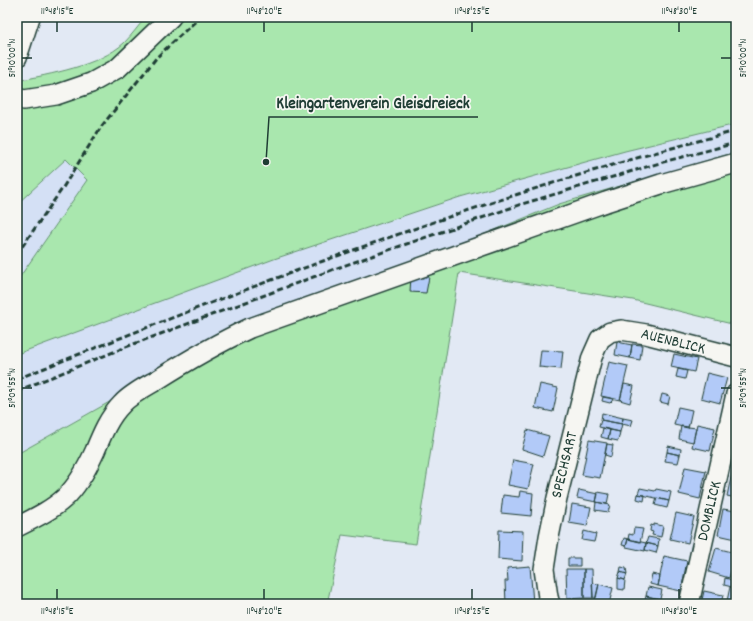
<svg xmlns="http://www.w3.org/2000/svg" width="753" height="621" viewBox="0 0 753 621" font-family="Dekko,sans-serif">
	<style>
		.built { fill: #d4e0f5 }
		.green { fill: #a9e7ae; stroke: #649271 }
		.building { fill: #b2caf8; stroke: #1f3d34 }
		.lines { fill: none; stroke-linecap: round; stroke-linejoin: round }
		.minor-casing { stroke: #1f3d34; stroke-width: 22 }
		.minor { stroke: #f6f6f2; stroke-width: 19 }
		.rail { stroke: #1f3d34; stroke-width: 3; stroke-dasharray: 6 3; stroke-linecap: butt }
		.ticks { fill: none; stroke: #1f3d34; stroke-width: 1.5 }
		.labels { text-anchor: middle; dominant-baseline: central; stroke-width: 3.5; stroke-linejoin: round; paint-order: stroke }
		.street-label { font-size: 16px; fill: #1f3d34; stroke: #f6f6f2 }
		.leader { fill: none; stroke: #1f3d34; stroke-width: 1.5 }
		.callout-dot { fill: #1f3d34; stroke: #f6f6f2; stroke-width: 1.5 }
		.callout-label { font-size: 17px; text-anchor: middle; font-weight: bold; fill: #1f3d34; stroke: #f6f6f2; stroke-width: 3.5; stroke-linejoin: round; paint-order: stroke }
		.neatline { fill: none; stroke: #1f3d34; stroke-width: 1.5 }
		.ticks-label { font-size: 10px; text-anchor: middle; fill: #1f3d34 }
	</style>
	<rect width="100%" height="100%" fill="#e2e9f4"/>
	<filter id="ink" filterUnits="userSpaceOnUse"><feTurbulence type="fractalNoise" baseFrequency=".025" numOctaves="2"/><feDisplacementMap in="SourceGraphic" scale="8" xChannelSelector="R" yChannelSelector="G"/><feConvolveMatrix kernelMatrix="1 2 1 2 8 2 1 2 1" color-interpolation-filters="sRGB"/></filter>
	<g filter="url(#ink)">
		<path class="built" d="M736,124V152L559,204L379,277L129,391L17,454V354L274,259L460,197L625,151Z
			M66,159L88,180L17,281V204Z"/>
		<path class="green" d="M146,17H736V124L625,151L460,197L274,259L17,354V281L87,180L66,159L17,204V81C50,74 99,66 124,43C132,35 139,25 146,17Z
			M736,152V325L633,300L459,273L416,544L342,535L327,604H17V454L129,391L379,277L559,204Z"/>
		<path class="building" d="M423,271L429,277L426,293L410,292L411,276Z
			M617,342L632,345L630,358L615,355Z
			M632,344L642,345L640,360L630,358Z
			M541,350L563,351L561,369L539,367Z
			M674,354L697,359L694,372L671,367Z
			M609,362L628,366L620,400L601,396Z
			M678,369L687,371L685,379L676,377Z
			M707,373L727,378L720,403L701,398Z
			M540,384L558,388L553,412L535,408Z
			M624,384L634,386L630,403L620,400Z
			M662,394L670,396L668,404L660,402Z
			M603,397L613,399L612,401L610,403L602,401Z
			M678,407L692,410L688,428L674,425Z
			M602,413L623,418L622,424L601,420Z
			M623,418L633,420L631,426L622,424Z
			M601,420L622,424L620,432L599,427Z
			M697,424L715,428L710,451L692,447Z
			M681,426L696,428L693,442L679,439Z
			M603,428L610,430L608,439L601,437Z
			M527,430L549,436L543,456L522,449Z
			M610,430L620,432L618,441L608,439Z
			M589,440L607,443L600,478L582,475Z
			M607,444L613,445L611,457L605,455Z
			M668,446L681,449L680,455L667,452Z
			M667,452L680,455L678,463L665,461Z
			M513,460L534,464L528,489L508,485Z
			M685,467L706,471L700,499L679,494Z
			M733,468L736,469V498L727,496Z
			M640,488L655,491L656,489L671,492L669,501L638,494Z
			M579,490L598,494L596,502L577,498Z
			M520,491L533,493L531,516L501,513L503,495L519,497Z
			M598,492L609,494L607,504L596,502Z
			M638,494L645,495L644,501L637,499Z
			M657,498L669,501L667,508L655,505Z
			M596,502L610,505L608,512L595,510Z
			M572,504L591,507L587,526L569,523Z
			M723,509L736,511V539L718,535Z
			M676,513L694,517L688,543L670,539Z
			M654,524L663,526L661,537L652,535L653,532L650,531L651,525L654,526Z
			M634,528L643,529L640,542L628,539L629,534L633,535Z
			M499,530L523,531L522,561L498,559Z
			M584,531L596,534L594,542L582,540Z
			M648,537L659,539L658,546L646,543Z
			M624,538L628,539L626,546L622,545Z
			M628,539L646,543L645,551L626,547Z
			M646,543L658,546L656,553L645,550Z
			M716,548L736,553L729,578L709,572Z
			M664,556L687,561L681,591L658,586Z
			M568,558H580V566H568Z
			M530,566L533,603L506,604L505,581H508L507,568Z
			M621,567L626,568L627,574L620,572Z
			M566,569H584V598L567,599Z
			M584,569H592L593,598H584Z
			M620,572L627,574L625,580L618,578Z
			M652,574L660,576L658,586L650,584Z
			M618,578L625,580L624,590L618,589Z
			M725,578L736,581V588L724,585Z
			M592,583L599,584L596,598H593Z
			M599,584L613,588L609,604H594Z
			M648,587L662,590L660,599L646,596Z
			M730,587L736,588V603L727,601Z
			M704,591L723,595L721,604H701Z
			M646,596L660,599L659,604H644Z"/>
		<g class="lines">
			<defs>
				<path id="minor" d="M17,57L30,17
					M17,98L24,100L56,95L91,83L118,68L171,17
					M17,527C61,505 74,497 95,451C102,434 109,417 122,404C131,394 145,387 157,380C187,361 218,343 250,328L606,202L661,184L736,163
					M550,604L548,597L544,569L549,537L557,498L592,357L600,339L610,332L621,330L646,334L736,357
					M689,604L736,394"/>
			</defs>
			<use href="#minor" class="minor-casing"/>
			<use href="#minor" class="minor"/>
			<path class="rail" d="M17,254L62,189L101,127L157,57L200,17
				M17,379C252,285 490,194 736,131
				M17,391L131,345L340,267L522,204L663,162L736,143"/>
		</g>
	</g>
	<path class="ticks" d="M57,22V32M264,22V32M472,22V32M679,22V32M22,58H32M721,58H731M22,388H32M721,388H731M57,589V599M264,589V599M472,589V599M679,589V599"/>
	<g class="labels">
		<g class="street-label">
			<text transform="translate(673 342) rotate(14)">AUENBLICK</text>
			<text transform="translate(565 465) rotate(-76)">SPECHSART</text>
			<text transform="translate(710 511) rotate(-77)">DOMBLICK</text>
		</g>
	</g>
	<path class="leader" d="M266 162L269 117H478"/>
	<circle class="callout-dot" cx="266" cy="162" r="4"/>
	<g class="callout-label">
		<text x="373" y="108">Kleingartenverein Gleisdreieck</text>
	</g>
	<rect width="753" height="621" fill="none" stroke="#f6f6f2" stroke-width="44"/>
	<rect x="22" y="22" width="709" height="577" class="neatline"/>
	<g class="ticks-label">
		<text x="57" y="14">11°48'15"E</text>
		<text x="264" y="14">11°48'20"E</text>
		<text x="472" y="14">11°48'25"E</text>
		<text x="679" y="14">11°48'30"E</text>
		<text transform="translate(11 58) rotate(-90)" y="4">51°10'00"N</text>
		<text transform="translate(742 58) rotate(-90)" y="4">51°10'00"N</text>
		<text transform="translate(11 388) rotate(-90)" y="4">51°09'55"N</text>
		<text transform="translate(742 388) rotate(-90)" y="4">51°09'55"N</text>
		<text x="57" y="614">11°48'15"E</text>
		<text x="264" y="614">11°48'20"E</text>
		<text x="472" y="614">11°48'25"E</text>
		<text x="679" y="614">11°48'30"E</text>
	</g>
</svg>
